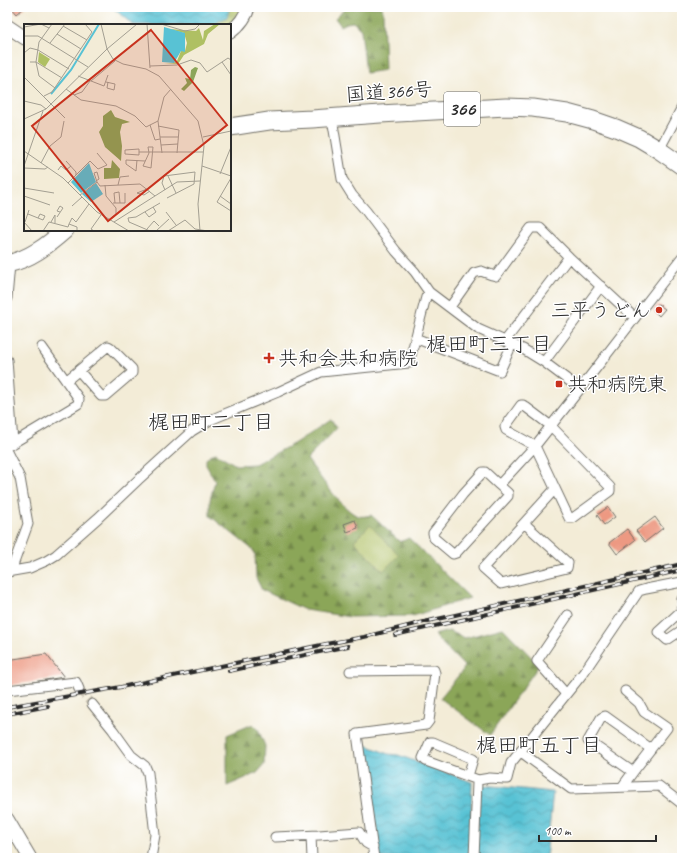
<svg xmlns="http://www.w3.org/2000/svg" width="689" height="865" viewBox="0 0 689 865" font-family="Caveat,'Klee One',sans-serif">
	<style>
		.grass { fill: url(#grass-tufts); stroke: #6d7647 }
		.forest { fill: url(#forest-firs); stroke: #5b6842 }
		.pitch { fill: #afc063; stroke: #6d7647 }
		.water { fill: url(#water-waves); stroke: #427680 }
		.building { fill: #ed9982 }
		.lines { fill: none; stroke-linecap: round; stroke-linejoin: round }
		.street-tunnel { stroke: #cbc5b5; stroke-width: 9; stroke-dasharray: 9 4.5; stroke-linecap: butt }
		.street-casing { stroke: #716f67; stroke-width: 11 }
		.secondary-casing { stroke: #716f67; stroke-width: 15 }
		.highway-casing { stroke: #716f67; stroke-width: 19 }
		.street { stroke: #fff; stroke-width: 9 }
		.secondary { stroke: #fff; stroke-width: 13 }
		.highway { stroke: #fff; stroke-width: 17 }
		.rail-casing { stroke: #2b2b2b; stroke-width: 4 }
		.rail { stroke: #fff; stroke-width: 2.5; stroke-dasharray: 8; stroke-linecap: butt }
		.poi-dot { fill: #c8321e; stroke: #fff; stroke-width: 1.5 }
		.labels { text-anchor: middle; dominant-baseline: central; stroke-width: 3; stroke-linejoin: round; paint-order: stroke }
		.shield { fill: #fff; stroke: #6b6b6b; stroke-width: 1 }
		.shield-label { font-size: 19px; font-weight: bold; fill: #2b2b2b }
		.street-label { font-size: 20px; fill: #2b2b2b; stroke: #fff }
		.poi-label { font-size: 20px; fill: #2b2b2b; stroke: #fff; text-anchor: start }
		.neighbourhood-label { font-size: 21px; fill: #2b2b2b; stroke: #fff }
		.inset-river { fill: none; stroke: #58c2d4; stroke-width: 2 }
		.inset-road { fill: none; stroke: #a39f92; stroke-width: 1 }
		.view { fill: #c8321e; fill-opacity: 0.15; stroke: #c8321e; stroke-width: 2 }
		.inset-edge { fill: none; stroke: #2b2b2b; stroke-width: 2 }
	</style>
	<defs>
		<pattern id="grass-tufts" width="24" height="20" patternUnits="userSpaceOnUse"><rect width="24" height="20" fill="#afc063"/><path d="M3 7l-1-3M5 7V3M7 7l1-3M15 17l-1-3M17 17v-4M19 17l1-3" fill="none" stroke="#8f9c52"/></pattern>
		<pattern id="forest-firs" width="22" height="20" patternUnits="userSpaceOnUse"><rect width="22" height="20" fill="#8ba659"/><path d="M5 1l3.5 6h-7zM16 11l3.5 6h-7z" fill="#72874a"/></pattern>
		<pattern id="water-waves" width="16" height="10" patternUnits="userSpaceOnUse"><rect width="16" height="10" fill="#58c2d4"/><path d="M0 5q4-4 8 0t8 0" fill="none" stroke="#499eac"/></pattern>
	</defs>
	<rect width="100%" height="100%" fill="#fff"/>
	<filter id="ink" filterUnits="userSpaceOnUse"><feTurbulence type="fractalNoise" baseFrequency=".025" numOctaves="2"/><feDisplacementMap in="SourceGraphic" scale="8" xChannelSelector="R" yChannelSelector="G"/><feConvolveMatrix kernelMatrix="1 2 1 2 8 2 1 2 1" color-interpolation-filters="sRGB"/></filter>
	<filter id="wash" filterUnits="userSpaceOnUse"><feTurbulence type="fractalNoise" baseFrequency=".012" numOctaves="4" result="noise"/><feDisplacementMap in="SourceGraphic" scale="16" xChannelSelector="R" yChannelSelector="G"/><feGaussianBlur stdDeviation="0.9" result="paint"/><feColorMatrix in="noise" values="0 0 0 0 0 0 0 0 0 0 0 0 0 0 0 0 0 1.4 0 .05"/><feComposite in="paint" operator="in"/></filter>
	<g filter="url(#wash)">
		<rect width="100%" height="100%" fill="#f3ecd7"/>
		<path class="grass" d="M227,7H242L240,13L230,25H214L219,21L227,17L229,11Z"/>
		<path class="forest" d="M347,7H382L383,12L385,70L366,73L361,30L353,22L347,23L341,26L335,18Z
			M331,419L337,428L307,459C316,471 345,514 359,516C362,517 367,516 371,515L400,542L409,538L470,598L413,616L350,617L305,610L262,590L256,578L255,554L252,549L210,516V500L215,481L206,465V459L210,455L216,453L236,465L255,464L295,443Z
			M503,628L539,665L490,735L440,698L463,670L464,666L434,635L449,631L465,638Z
			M253,724L258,729L265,746L264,765L257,773L227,786V735Z"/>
		<path class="pitch" d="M370,525L399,555L383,571L354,541Z"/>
		<path class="water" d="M112,7H227L229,11L227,17L219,21L214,25H133Z
			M366,745L388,754L398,755L472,782L470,858H380Z
			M482,785L553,792L546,858H476L479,789Z"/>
		<g id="blocks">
			<path class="building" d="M11,7H25L17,14Z
				M658,304L665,309L659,316L653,310Z
				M608,507L615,517L604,525L597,515Z
				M655,517L663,528L645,542L636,531Z
				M355,520L358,528L347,532L344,524Z
				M627,529L635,540L617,554L609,543Z
				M46,654L64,677L7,686V660Z"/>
		</g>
	</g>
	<g filter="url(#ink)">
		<use href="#blocks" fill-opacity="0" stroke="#716f67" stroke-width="1"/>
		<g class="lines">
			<path class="street-tunnel" d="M79,689L92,704"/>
			<defs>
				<path id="street" d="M332,118L342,179L352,195L366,211L396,251L415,272L429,292L478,329L523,349L544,362L580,389
					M659,150L682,107
					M7,298L10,264
					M450,307L474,273L481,271L492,275L496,276L531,228H540L569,257L635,318
					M415,338L500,371L512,344
					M505,341L569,257
					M7,360L13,443L10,445
					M544,362L601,286
					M66,381L108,346L110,347L132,369V373L105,396H101L79,371
					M521,405H523L551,426L610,487V491L573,518H569L535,446L506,430L505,427Z
					M13,443L78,404L79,399L42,347
					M7,452L20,478L28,524L11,571
					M499,485L485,472H483L463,494L433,533L434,538L453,554L456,553L508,496V493L499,485L535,446L580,389L682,257
					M524,523L568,563L567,568L501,584L483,568L555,489
					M7,572L30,568L46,561L56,555L98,518L138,480L192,431L210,420L278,392L321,372L409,363L426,297L429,292
					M682,599L681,611L658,632L667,640L682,630
					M350,671L434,670L435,673L429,721L426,725L357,734L374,858
					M7,690L76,682L79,689
					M566,694L537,661L568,615
					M92,704L113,730L131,755L145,766L148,773L155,835L151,858
					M521,752L571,789L659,786L682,804
					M633,772L588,741L601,718L605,716L651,749
					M468,776L473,759L433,742H430L423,758L426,761L478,780L490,778L504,779H507L511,763L584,672L639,591L646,589L682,582
					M622,787L633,772L667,728L644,712L639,703L625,691
					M311,836L312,858
					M275,837L319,835L359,832L366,843L373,847
					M474,858L477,783L478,780"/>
				<path id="secondary" d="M7,26L25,38
					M230,32C238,26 246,17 248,7
					M7,819L30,858"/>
				<path id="highway" d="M230,127L269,121L312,119L380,114L506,107L533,108L567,113L593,120L616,128L639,138L659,150L682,166
					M7,264C30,259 48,245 65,230"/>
			</defs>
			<use href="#street" class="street-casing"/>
			<use href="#secondary" class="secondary-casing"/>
			<use href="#highway" class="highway-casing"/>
			<use href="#street" class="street"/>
			<use href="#secondary" class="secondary"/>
			<use href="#highway" class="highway"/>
			<defs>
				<path id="rail" d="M395,635L682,570
					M229,671L348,646
					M7,707L121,687L326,644L364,637L424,622L682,564
					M7,714L48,706"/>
			</defs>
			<use href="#rail" class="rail-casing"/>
			<use href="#rail" class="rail"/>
		</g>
	</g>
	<g class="poi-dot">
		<circle cx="659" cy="310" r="4"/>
		<path d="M267 352h4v4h4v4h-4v4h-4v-4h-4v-4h4z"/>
		<rect x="555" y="380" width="8" height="8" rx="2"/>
	</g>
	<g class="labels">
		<rect class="shield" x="444" y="92" width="36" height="34" rx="3"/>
		<g class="shield-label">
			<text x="462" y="109">366</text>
		</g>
		<g class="street-label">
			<text transform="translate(389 92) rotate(-4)">国道366号</text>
		</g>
		<g class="poi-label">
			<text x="651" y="310" text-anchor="end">三平うどん</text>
			<text x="278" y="358">共和会共和病院</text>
			<text x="567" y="384">共和病院東</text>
		</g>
		<g class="neighbourhood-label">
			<text x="489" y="344">梶田町三丁目</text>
			<text x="211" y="422">梶田町二丁目</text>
			<text x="539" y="745">梶田町五丁目</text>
		</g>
	</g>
	<g transform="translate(24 24)">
		<rect width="207" height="207" fill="#f3ecd7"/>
		<path d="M191,0H196L184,10L180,20L160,31L154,40L140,39H149L153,37L157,27H161L163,19L160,9L145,5L172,7L175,4L179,16L180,7Z" fill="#afc063"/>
		<path d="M171,43L174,44L169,58L160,67L157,65L163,59L161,54L166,55L167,46ZM87,86L91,93L106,98L98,100L96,108L98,122L97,137L81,123L75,108L79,102V92ZM88,136L96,145L95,154L80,155V144H87Z" fill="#8ba659"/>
		<path d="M15,28L26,35L21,43L14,38Z" fill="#afc063"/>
		<path d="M140,3L161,9V28L157,27L150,39L138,38ZM65,139L72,158L57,169L47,158ZM72,159L79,170L67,178L58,170Z" fill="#58c2d4"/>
		<path class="inset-river" d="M27,70L47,46L75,0"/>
		<path class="inset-road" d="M28,0L15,18L12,38L15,52L31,64M77,0L83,25L89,35L99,40L122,45L135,52L174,97L180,122L174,180L176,207M123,0L126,44M137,0L161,7L171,5L176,0M39,2L63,16M0,3L17,0L25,4M33,10L57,25M0,12H14L64,43M26,19L41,0M83,25L113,0M14,26L45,45M0,29L6,24L14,26M6,38H12L38,54M198,38L207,51M126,42L153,41L167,36L176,39L183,48L204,34L207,36M54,52L67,57L91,37M0,53L41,94M67,57L80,62L84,51M82,58L91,60L90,66L83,64L84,58M42,65L57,76L92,82L111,92L122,103L134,97M50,71L58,68L66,57M20,72L28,68L68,8L61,0M0,77L17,81L22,85M0,95L22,85L83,25M126,101L131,116L136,115M134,102L155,106L153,129M136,113H154M179,113L207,107M137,121L154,120M124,123H129L127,144L119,142L125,129ZM0,127L39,154L73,188L105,207M115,128V125L101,126V130L115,131V128H179M138,129L134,97L140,73L147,65M113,136L112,147L102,140V136L121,137M42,137L52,148V151M17,139L26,122L37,113L40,97M0,142L19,87M178,142L207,152M0,144L21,145L24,143M34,146L37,142L42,146L47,142M196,150L207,123M144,152L152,169M207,154L193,178L207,187M72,157L75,155L73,148L70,149L73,158L76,162L116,160L131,172M44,159L66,137L74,145L83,141L73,129M81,161L82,172L92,184V190L85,196M94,161L96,153L105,152M0,164L30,169M123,165L113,169L120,171L126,167M141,166L138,159L140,152L171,148L170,160L143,174M56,171L73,158M0,172L26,181M196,172L207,180M89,179H101V169M91,179L90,169L95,168L96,179M48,182L58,173M121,188L125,193L132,188L129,183M142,188L152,201M4,190L19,196L21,192L16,190L14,194M33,193L39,184L36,182L33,187L36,188M104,194L112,193L136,179M104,194L105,198L126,207M0,198L8,207M1,198L5,186M27,198L31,191V199M90,198L153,158L176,157M45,200L48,194L52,198L65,180M123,205L130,197L135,202M19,207L25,198L44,203L45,200L53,203V207M70,207L67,205L77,191M132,207L145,195M144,207L161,196L171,205L184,207"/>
		<path class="view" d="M127,6L203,101L84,197L8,102Z"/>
		<rect width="207" height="207" class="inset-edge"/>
	</g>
	<rect width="689" height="865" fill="none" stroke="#fff" stroke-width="24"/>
	<path d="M539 835v6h117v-6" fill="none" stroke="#2b2b2b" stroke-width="2"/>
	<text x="545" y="835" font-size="12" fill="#2b2b2b" stroke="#ffffff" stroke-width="3" paint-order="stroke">100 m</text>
</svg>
